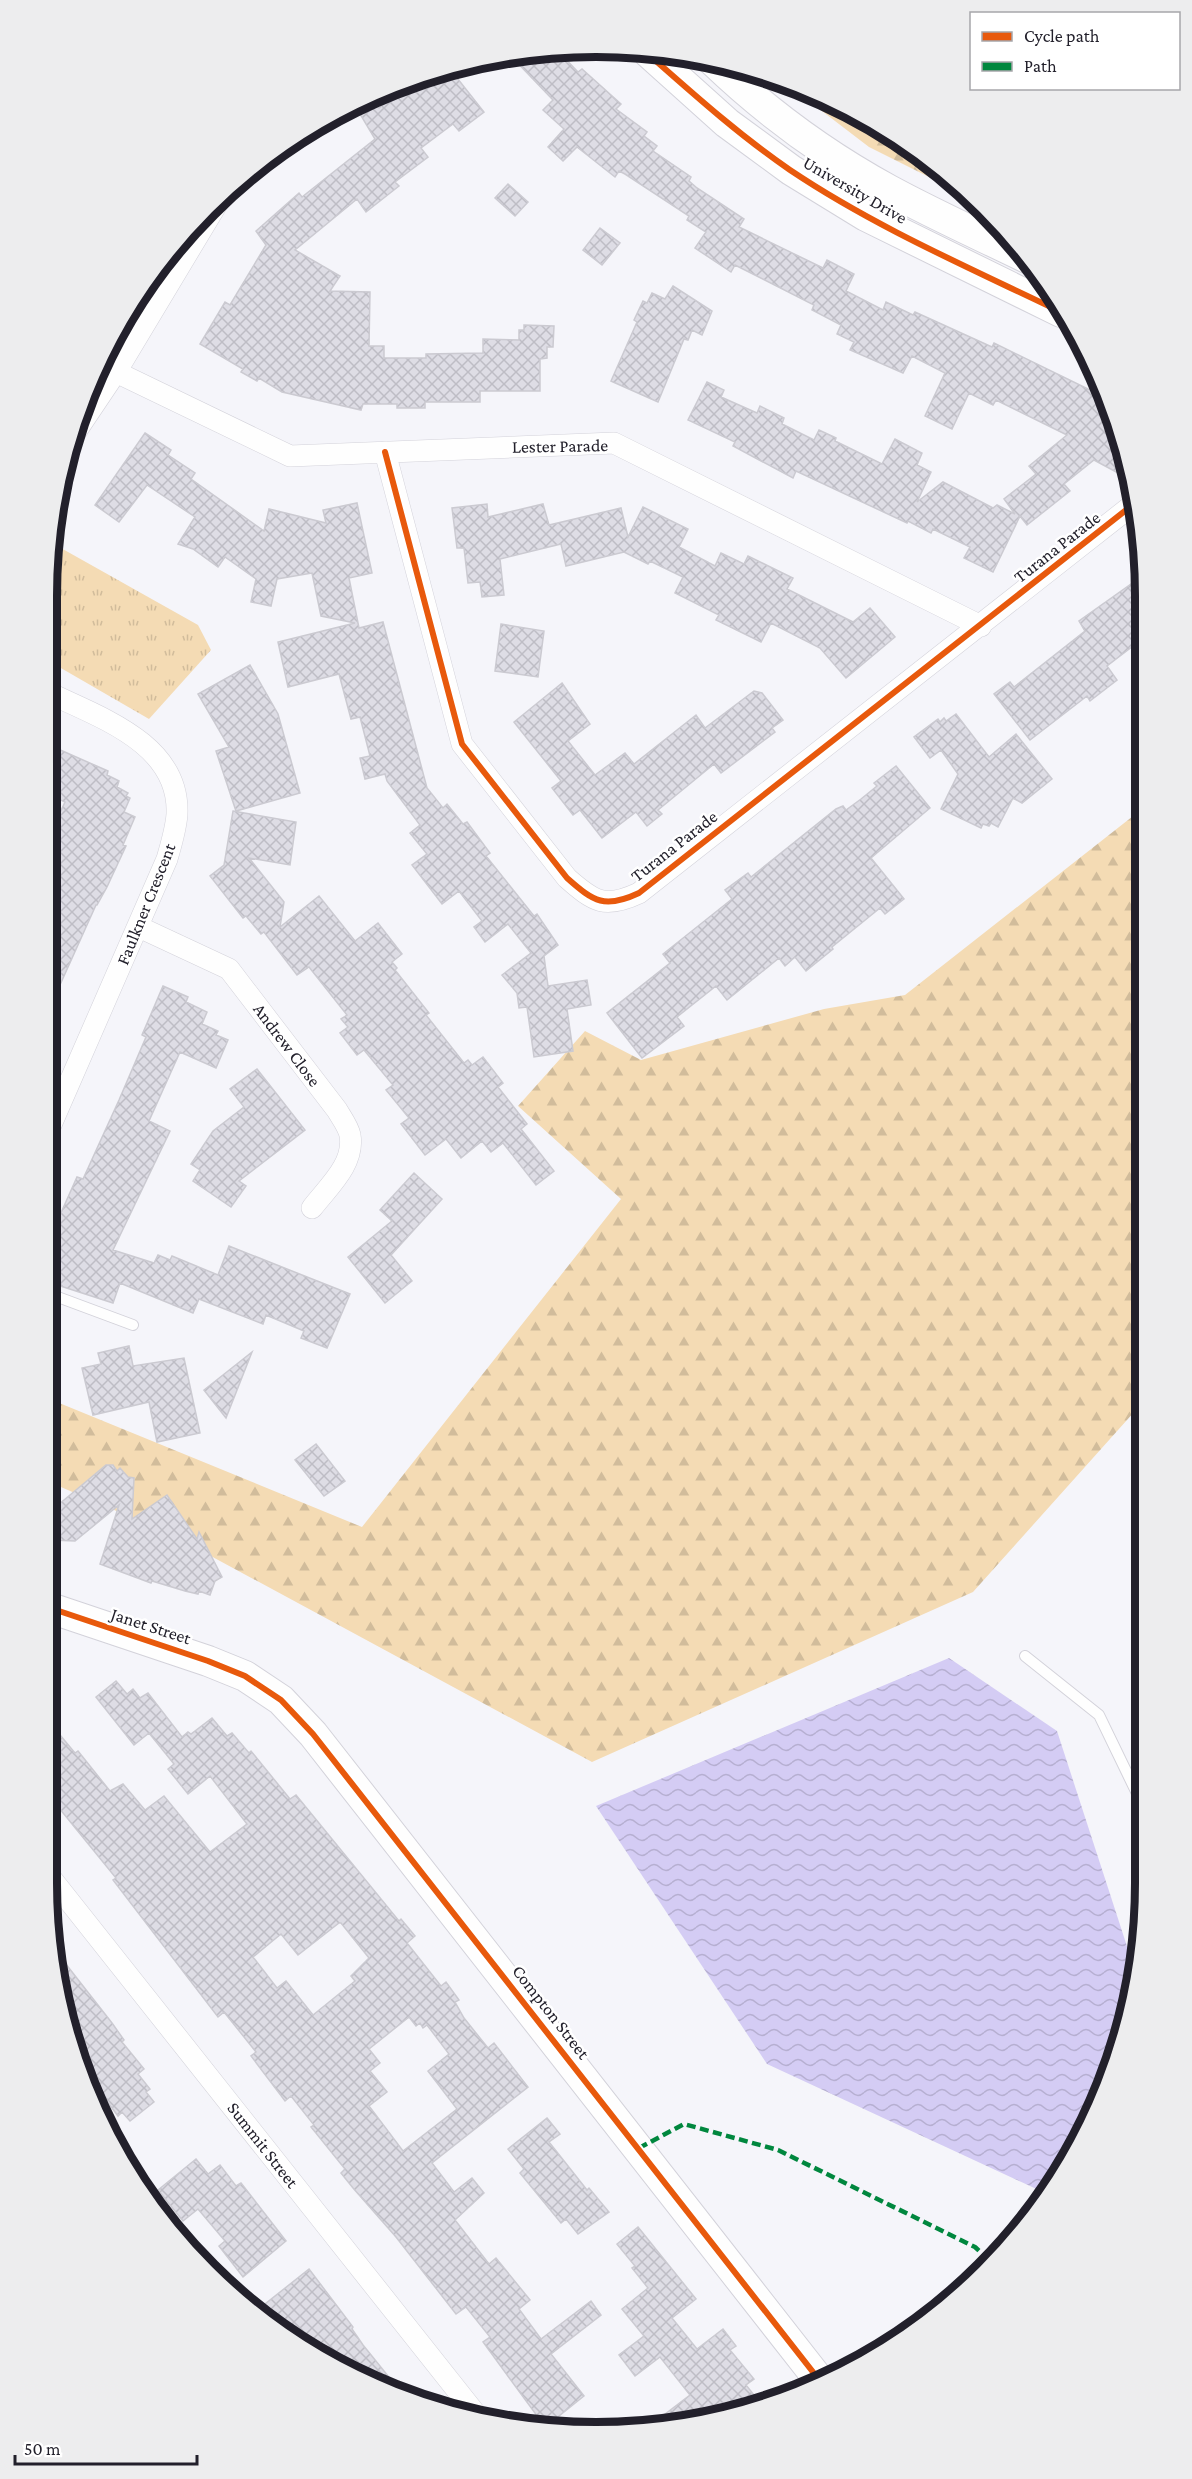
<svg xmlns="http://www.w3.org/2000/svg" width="1192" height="2479" viewBox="0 0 1192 2479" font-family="'Crimson Pro',serif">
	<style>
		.forest { fill: url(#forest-firs) }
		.park { fill: url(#park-tufts) }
		.water { fill: url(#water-waves) }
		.building { fill: url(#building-cross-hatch); stroke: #cbcad1; stroke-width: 1.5; fill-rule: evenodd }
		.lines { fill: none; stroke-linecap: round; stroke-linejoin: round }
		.lane-casing { stroke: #d3d2da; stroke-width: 12 }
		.street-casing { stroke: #d3d2da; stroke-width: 22 }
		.secondary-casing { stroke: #d3d2da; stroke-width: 32 }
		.lane { stroke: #fefefe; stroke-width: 10 }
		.street { stroke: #fefefe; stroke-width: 21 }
		.secondary { stroke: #fefefe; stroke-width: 30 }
		.quiet { stroke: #00873e; stroke-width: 4.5; stroke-dasharray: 9 4.5; stroke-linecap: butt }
		.cycleway-casing { stroke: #fff; stroke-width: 10 }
		.cycleway { stroke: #e8590c; stroke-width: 6 }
		.labels { text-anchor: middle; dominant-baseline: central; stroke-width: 5; stroke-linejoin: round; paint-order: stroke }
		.street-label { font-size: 18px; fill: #22202b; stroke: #fff }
		.rim { fill: none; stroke: #22202b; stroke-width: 8 }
	</style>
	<defs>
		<pattern id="forest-firs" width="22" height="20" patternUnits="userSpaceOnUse" patternTransform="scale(1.5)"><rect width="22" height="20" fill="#f4dbb4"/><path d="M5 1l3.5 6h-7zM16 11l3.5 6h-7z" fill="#d1bc9b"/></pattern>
		<pattern id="park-tufts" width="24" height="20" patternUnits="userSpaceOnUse" patternTransform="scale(1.5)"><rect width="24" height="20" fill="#f4dbb4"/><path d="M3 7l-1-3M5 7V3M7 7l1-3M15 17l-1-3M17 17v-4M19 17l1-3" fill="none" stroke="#d1bc9b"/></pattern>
		<pattern id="water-waves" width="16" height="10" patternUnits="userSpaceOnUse" patternTransform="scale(1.5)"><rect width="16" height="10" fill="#d4ccf4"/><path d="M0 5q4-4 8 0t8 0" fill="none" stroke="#b6afd1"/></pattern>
		<pattern id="building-cross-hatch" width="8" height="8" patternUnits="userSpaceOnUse" patternTransform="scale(1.5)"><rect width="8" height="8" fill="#dedde5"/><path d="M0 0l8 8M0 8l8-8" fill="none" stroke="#bebdc5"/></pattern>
	</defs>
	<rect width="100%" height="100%" fill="#f5f5fa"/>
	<path class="forest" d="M784,82L807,88L931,160L965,195L869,147Z
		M1142,809L1144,1401L973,1592L592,1762L172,1535L47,1481V1398L362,1527L621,1199L518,1106L585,1031L641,1060L824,1009L905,995Z"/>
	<path class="park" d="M52,543L198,625L211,650L149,719L47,660V596Z"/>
	<path class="water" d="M949,1658L1057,1731L1136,1974L1135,1991L1104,2094L1043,2192L767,2064L596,1806Z"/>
	<path class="building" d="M557,50L578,72L582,69L621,104L616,109L647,132L644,136L657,146L653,151L691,177L689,181L697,188L744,219L739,227L823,268L827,260L854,274L846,291L883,310L886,302L913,315L915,312L992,347L994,343L1092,391L1099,378L1104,386L1124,462L1118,473L1094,460L1064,484L1070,491L1027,525L1020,516L993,572L964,558L970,547L933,529L931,533L908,521L907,523L796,471L793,478L733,446L735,442L688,420L707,382L724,390L721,397L757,413L760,406L784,418L782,424L814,440L819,430L836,438L835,441L882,464L895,439L922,453L917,465L931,472L917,502L943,482L993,508L997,505L1015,514L1004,499L1036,474L1029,466L1067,435L996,400L993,405L969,393L952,429L925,416L945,373L912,356L903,373L850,350L854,342L837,334L841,325L812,310L814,305L735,265L731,272L695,248L706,232L687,220L689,216L625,174L619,171L615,177L577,147L563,161L548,147L564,129L543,110L553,100L510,55Z
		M450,69L484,112L459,131L453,124L421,148L428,157L395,182L399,186L366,212L357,199L295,250L340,276L330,291L370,292L369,346H384V358H426V354L483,353V339L519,340V330H524V325L554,326L553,347H547V358L540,359V391H480V402H425V408H397V404H363L361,410L282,392L259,378L257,381L241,372L243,369L200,344L225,302L230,305L266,245L256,231L299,193L302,197L375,139L360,114L375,103L379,108L417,79Z
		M508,184L528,202L515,216L495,198Z
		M600,228L620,243L602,265L583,250Z
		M673,286L712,311L702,335L692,330L688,340L684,339L658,402L611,381L637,322L634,320L643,301L647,303L652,293L665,299Z
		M145,433L171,450L168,455L195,473L191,479L264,531L269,509L326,523L323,510L357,503L372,573L349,578L359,628L383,622L427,788L443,808L447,804L463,824L467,822L490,853L486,856L534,916L537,914L558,945L544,956L548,986L587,980L591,1005L567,1009L573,1051L534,1057L527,1007L519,1008L517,993L502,975L531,953L508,924L485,942L474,927L482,921L459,891L442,904L412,865L427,854L410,833L420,825L387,781L385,774L365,779L360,758L370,756L360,717L351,719L339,674L288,687L278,642L355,623L321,616L312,573L277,579L271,606L251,602L256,579L225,557L218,567L193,549L178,544L195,517L147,485L119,522L95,505Z
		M487,504L488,517L543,504L549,525L621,508L628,537L643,507L688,529L679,547L715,566L721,553L744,564L748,556L793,578L787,589L853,622L870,608L895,637L846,678L820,648L771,623L761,642L716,620L719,615L675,593L683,577L650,561L648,564L624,552L566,566L561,544L500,559L504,595L482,597L480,582L468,583L464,548H457L452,508Z
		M1141,577V640L1107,666L1117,680L1090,701L1087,696L1030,740L994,694L1010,682L1014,687L1085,631L1079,621Z
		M501,624L544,631L538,677L495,671Z
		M250,665L278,714L300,793L236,811L216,751L229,747L198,694Z
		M562,683L590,724L568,741L595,775L625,753L634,764L696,715L705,728L754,691L762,693L783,720L772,728L775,732L721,773L714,764L658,810L662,814L647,826L636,812L602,838L580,810L573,815L552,788L561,781L514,722Z
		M956,714L989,757L1016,734L1052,779L1022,803L1013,798L998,827L991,823L989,826L983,824L981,828L941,809L958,774L941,750L930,758L914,737L938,719L940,722L944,718L946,721Z
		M58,749L108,771L107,775L119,781L117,787L128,793L126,796L130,798L124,812L135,817L123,845L126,846L107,887L97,905H96L46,1016V842L65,802L48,794L56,776L47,772Z
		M896,766L930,808L871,858L904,899L885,914L880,908L832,947L833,949L806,971L795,957L785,966L779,958L727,1000L716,986L677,1017L684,1026L642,1058L607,1013L670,963L663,954L732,899L725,890L748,873L751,877L836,809L843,806L846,810L861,799L877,786L874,783Z
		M233,811L296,822L290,865L249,858L284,902L280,927L319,896L355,941L378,923L402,954L392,962L397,968L395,970L429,1013L426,1015L464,1063L468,1060L472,1065L483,1057L503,1083L498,1087L527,1124L521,1129L554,1171L536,1185L503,1143L491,1152L482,1141L461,1158L446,1139L425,1155L401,1124L409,1118L386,1090L393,1085L364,1050L357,1055L340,1033L348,1027L341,1019L347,1015L309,967L297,975L264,932L261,934L246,916L243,918L210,876L224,865Z
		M163,986L188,997L186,1002L207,1012L202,1024L218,1031L216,1035L228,1040L216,1068L180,1052L149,1121L170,1131L113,1250L154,1263L158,1255L170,1260L172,1256L218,1275L229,1246L350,1294L327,1348L301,1338L304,1331L266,1315L263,1324L199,1299L193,1313L120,1283L113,1303L48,1282L55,1259L46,1256L52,1233L77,1177L83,1179L119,1100L146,1037L142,1035Z
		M257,1069L305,1130L239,1181L246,1186L231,1207L193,1181L200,1170L191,1164L213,1131L244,1107L230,1089Z
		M414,1173L442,1199L391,1255L412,1281L385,1303L348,1257L392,1221L380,1210Z
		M129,1346L133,1366L184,1358L200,1433L157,1442L149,1402L93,1415L82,1368L101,1364L98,1353Z
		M252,1352L226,1418L204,1390Z
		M316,1444L345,1481L324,1496L295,1460Z
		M106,1465H113L117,1471L120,1468L128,1477L134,1478L132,1519L167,1495L197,1539L199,1532L222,1577L215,1581L210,1595L199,1591L198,1594L185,1591L152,1581L151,1583L100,1564L119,1505L75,1541L51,1540L46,1534V1515Z
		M116,1681L127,1694L133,1689L140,1698L148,1693L182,1737L188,1732L191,1734L212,1718L227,1736L232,1733L249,1753L251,1751L290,1799L296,1795L399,1921L401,1919L415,1936L407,1943L441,1986L446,1982L459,2000L455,2002L464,2018L488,2048L494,2043L528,2087L432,2163L454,2192L472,2178L484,2193L455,2220L489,2264L496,2258L530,2300L519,2309L541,2339L591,2301L601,2315L551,2354L584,2396L549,2424H543L483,2342L490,2337L466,2307L456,2314L396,2237L353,2188L341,2173L345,2169L311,2127L314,2125L291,2096L285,2101L251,2056L256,2052L224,2012L218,2017L113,1880L116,1878L46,1792V1718L75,1753L78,1751L110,1791L123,1784L145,1810L164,1796L210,1852L247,1824L210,1776L188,1794L168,1769L174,1764L149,1733L134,1745L96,1697ZM339,1923H341L369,1958L351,1976L355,1981L313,2015L286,1981L277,1988L253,1957L281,1934L298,1955ZM409,2017L416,2026L420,2023L423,2028L427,2025L449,2054L428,2071L457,2109L403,2151L369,2106L387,2092L370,2071L380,2063L369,2049Z
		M58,1954L112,2023L124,2040L122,2042L144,2069L138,2074L150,2089L146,2092L154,2102L130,2121L122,2112L118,2116L76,2060Z
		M547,2118L560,2134L549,2142L587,2190L589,2188L609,2212L578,2234L566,2219L561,2223L520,2173L524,2169L508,2149Z
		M196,2159L208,2174L220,2165L236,2186L241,2183L286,2241L243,2277L219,2246L225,2241L198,2209L183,2221L158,2190Z
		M638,2227L696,2299L672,2318L697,2349L723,2329L736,2346L730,2350L754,2379L746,2385L758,2400L667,2428L648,2427L690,2395L660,2357L635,2376L619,2355L644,2336L622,2309L648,2288L632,2268L635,2266L617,2244Z
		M309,2269L353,2327L352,2329L363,2345L397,2387L321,2359L255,2312Z"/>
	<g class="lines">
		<defs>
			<path id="lane" d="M47,1293L133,1325
				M1025,1656L1099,1715L1145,1810"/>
			<path id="street" d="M116,372L290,456L614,443L981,626
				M73,436L116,372L223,194
				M385,452L462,744L567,878C594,902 605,909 639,893L1135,503
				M139,927L229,969L337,1110C341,1117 348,1126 350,1135C355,1164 328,1187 312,1208
				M47,1134L167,859C171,845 176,829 177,814C180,743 98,717 47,692
				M47,1873L479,2418"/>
			<path id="secondary" d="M648,52L727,123L791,170L866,216L1061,312
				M712,60C765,111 825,155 889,190C935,215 982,236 1029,259
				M47,1607L208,1661L245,1676L281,1700L313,1734L820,2381"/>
		</defs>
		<use href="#lane" class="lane-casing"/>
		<use href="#street" class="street-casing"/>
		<use href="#secondary" class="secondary-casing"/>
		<use href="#lane" class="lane"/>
		<use href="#street" class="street"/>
		<use href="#secondary" class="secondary"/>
		<path class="quiet" d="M639,2148L684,2124L778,2150L975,2247L991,2262"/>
		<defs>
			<path id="cycleway" d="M656,61C699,99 742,137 790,170C875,227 970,268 1061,312
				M385,452L462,744L567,878C594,902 605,909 639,893L1135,503
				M47,1607L208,1661L245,1676L281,1700L313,1734L820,2381"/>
		</defs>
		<use href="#cycleway" class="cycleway-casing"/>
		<use href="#cycleway" class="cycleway"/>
	</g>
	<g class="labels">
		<g class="street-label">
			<text transform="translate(855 190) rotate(30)">University Drive</text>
			<text transform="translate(560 446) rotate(-1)">Lester Parade</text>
			<text transform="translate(1057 547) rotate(-38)">Turana Parade</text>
			<text transform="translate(674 846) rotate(-38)">Turana Parade</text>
			<text transform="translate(146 904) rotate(-68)">Faulkner Crescent</text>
			<text transform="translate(287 1045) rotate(53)">Andrew Close</text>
			<text transform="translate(151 1626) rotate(18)">Janet Street</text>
			<text transform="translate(551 2012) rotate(52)">Compton Street</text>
			<text transform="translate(263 2145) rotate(52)">Summit Street</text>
		</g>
	</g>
	<path d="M0 0H1192V2479H0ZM596 57H596A539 539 0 0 1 1135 596V1883A539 539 0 0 1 596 2422H596A539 539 0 0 1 57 1883V596A539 539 0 0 1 596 57Z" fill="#ededee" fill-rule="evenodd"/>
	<path class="rim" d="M596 57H596A539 539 0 0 1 1135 596V1883A539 539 0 0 1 596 2422H596A539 539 0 0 1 57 1883V596A539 539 0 0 1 596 57Z"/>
	<rect x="970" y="12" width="210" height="78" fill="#ffffff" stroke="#a7a6aa" stroke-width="1.5"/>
	<rect x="982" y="32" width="30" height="9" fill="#e8590c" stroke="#a7a6aa" stroke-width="1.5"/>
	<text x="1024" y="42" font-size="18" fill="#22202b">Cycle path</text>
	<rect x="982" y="62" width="30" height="9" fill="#00873e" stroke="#a7a6aa" stroke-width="1.5"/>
	<text x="1024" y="72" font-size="18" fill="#22202b">Path</text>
	<path d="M15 2455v9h182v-9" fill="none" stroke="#22202b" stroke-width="3"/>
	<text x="24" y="2455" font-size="18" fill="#22202b" stroke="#ffffff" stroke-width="4.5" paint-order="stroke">50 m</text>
</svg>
